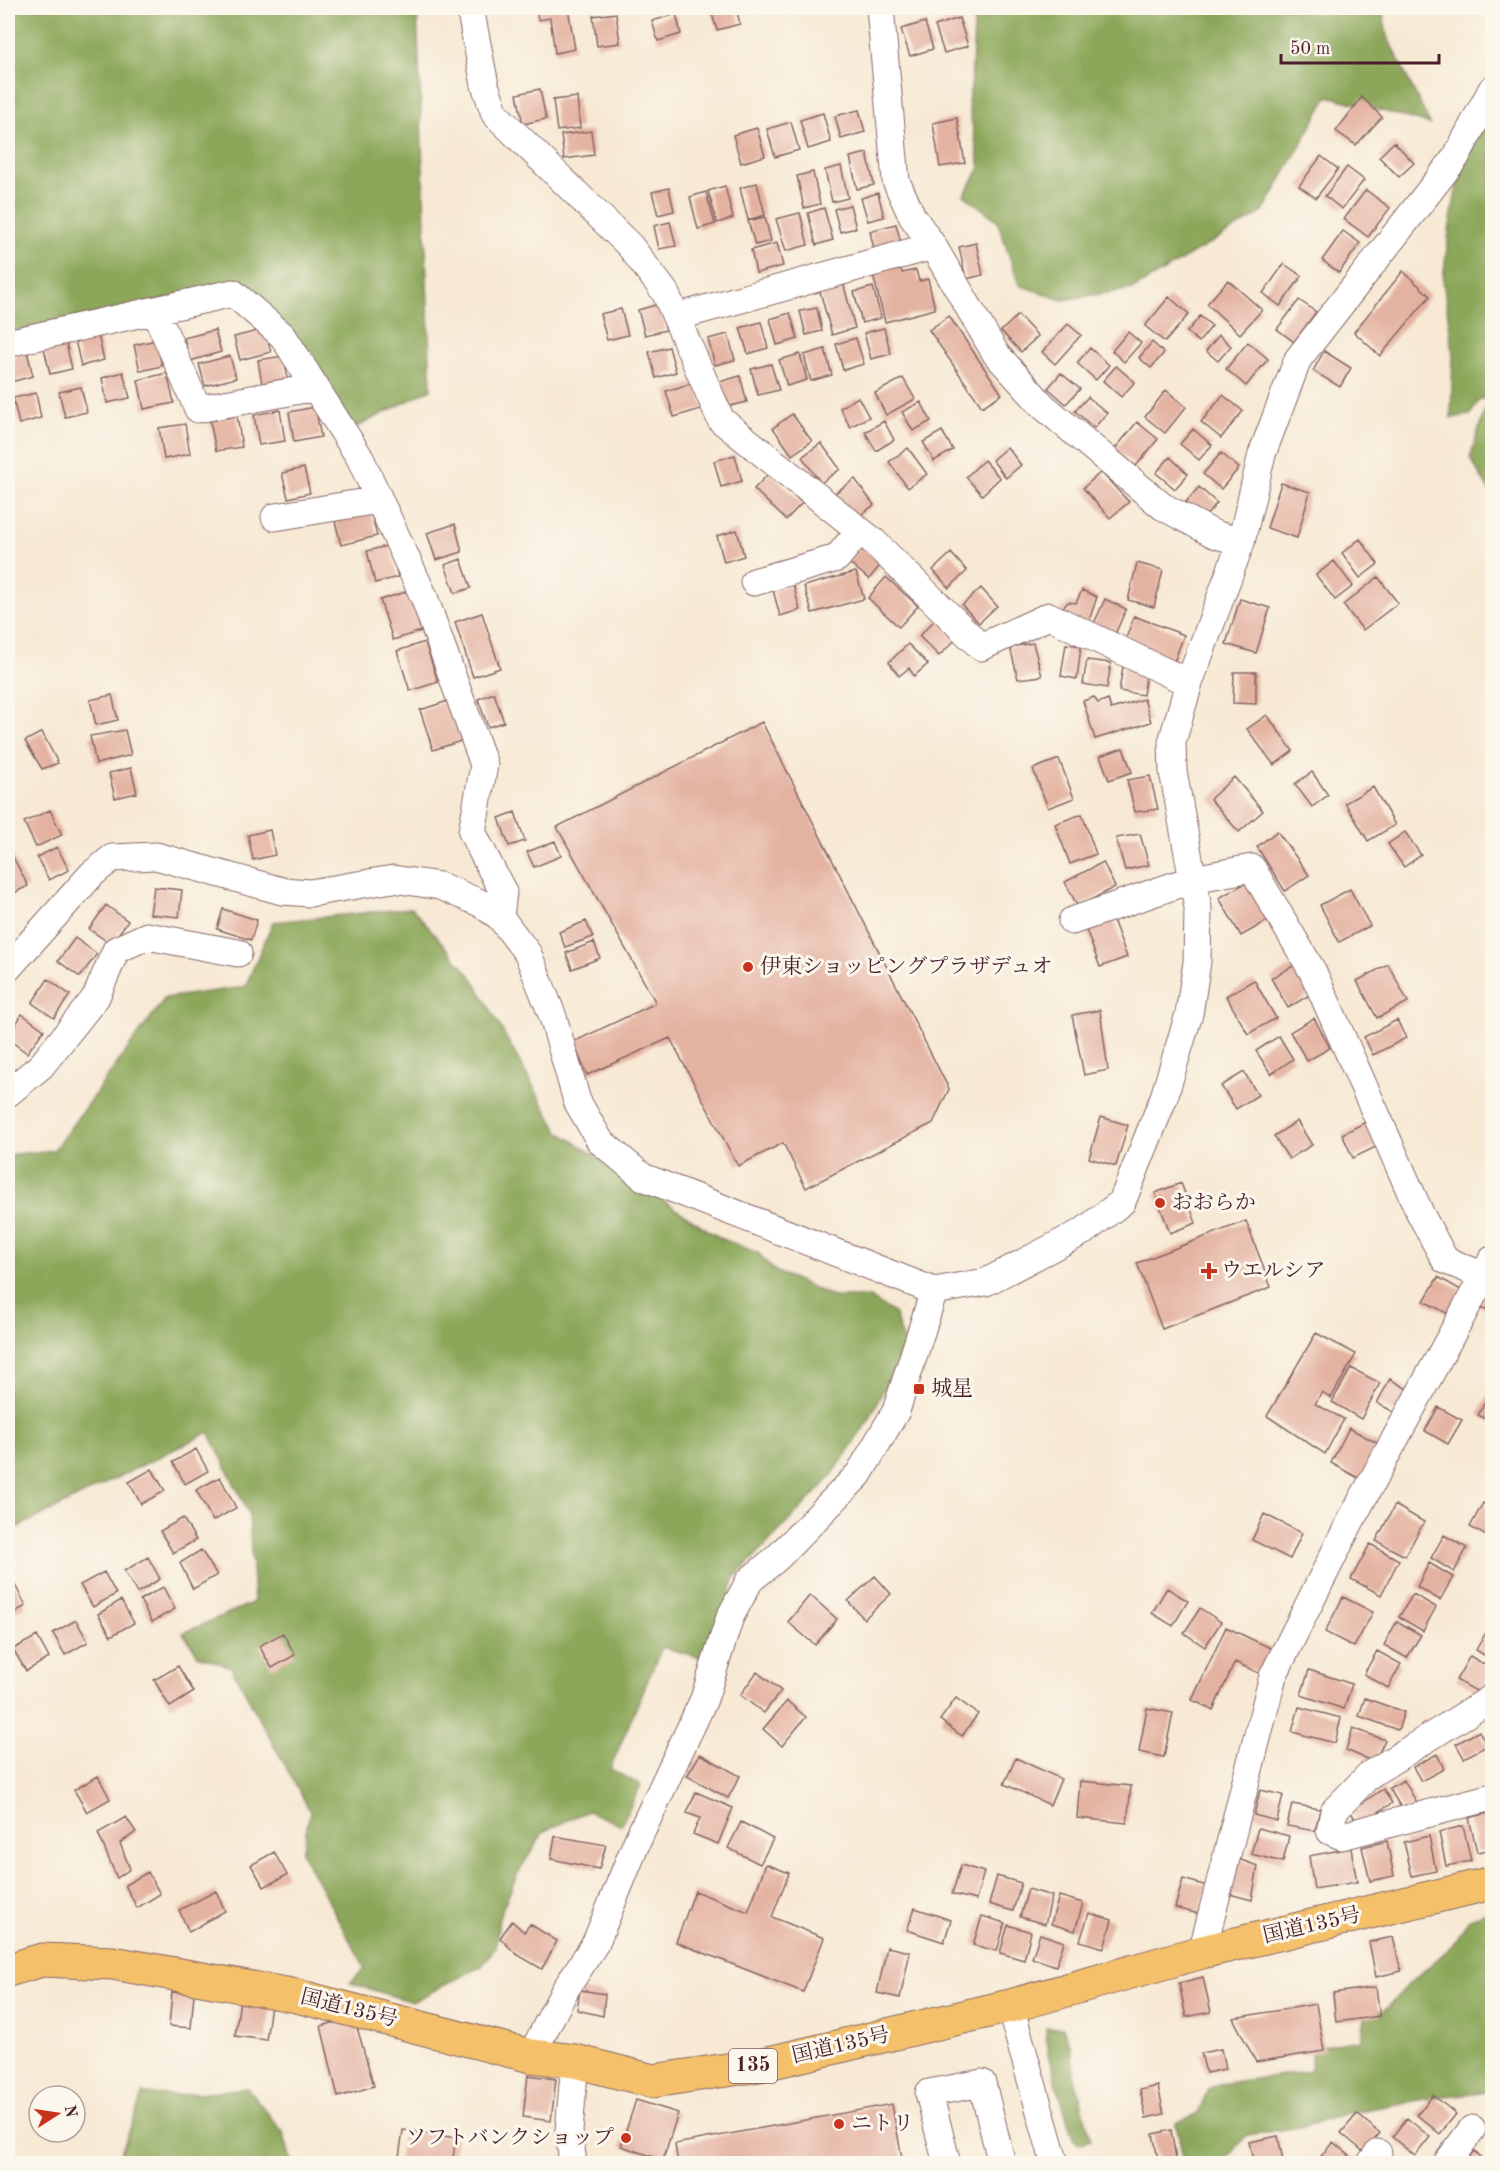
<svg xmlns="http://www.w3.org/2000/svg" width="1500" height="2171" viewBox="0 0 1500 2171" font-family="'Old Standard TT','Noto Serif JP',serif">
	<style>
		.forest { fill: #8ca75a; stroke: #6b6342; stroke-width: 1.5 }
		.building { fill: #e4b2a1 }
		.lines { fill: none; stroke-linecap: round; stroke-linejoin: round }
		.minor-casing { stroke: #876666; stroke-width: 29 }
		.highway-casing { stroke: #876666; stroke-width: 35 }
		.minor { stroke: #fff; stroke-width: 27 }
		.highway { stroke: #f4c16a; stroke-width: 33 }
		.poi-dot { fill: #c8321e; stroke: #fbf7ec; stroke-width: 2 }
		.labels { text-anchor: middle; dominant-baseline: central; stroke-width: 6; stroke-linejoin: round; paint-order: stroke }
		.shield { fill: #fbf7ec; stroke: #7f6065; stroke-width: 1.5 }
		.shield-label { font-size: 20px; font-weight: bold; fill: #4a1f2b }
		.poi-label { font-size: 21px; fill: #4a1f2b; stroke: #fbf7ec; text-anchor: start }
		.street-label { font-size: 21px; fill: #4a1f2b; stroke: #fbf7ec }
	</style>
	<rect width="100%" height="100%" fill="#fbf7ec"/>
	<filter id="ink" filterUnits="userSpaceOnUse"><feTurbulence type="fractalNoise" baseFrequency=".0167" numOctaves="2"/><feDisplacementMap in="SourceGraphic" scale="12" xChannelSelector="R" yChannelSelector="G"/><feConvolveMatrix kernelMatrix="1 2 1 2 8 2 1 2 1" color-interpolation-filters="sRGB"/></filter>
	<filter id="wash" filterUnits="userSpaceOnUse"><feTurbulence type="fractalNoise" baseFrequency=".008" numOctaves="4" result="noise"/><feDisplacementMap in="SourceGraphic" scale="24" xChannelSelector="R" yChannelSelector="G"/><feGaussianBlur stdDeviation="1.35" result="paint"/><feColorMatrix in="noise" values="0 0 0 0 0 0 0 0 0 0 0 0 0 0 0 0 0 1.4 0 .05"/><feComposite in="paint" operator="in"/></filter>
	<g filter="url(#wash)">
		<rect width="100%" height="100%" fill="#f7e9d4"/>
		<path class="forest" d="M8,8H417L431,389L349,431L235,284L8,333Z
			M975,8H1382L1387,36L1430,124L1328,96L1263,212L1133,289L1062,300L1019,285L997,220L964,195L980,168L968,101L971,87Z
			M1492,114V395L1479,400L1470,415L1451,418L1453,353L1443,279L1450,225L1461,163Z
			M1488,400L1492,403V495L1470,458Z
			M412,908L474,980L558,1131L720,1238L758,1253L775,1271L834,1297H868L894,1313L905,1345L869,1420L830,1478L735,1577L709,1660L662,1647L610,1769L641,1785L621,1825L588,1811L544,1831L518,1873L499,1917L496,1947L482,1966L412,2002L350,1983L365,1968L302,1853L310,1811L231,1667L199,1656L183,1633L254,1602L249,1514L209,1432L8,1532V1155L54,1150L165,998L245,987L273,922Z
			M1492,1909V2091L1435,2097L1347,2113L1306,2126L1247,2135L1221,2163H1178L1183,2158L1176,2123L1198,2113L1208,2089L1219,2084L1311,2071L1312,2048L1361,2040L1365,2019L1372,2006L1383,2012L1407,1986L1454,1944L1468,1920Z
			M1046,2028H1063L1071,2047L1074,2074L1091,2140L1079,2144L1073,2139L1048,2054Z
			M247,2088L283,2132L292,2163H117L143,2094L178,2095Z"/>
		<g id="blocks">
			<path class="building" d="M536,8H568L575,49L555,53L550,18L538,20Z
				M722,8H736L740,24L717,30L711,11Z
				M616,13L620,43L597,46L593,16Z
				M676,14L681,34L658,41L652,21Z
				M959,18L968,46L944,53L935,26Z
				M925,22L933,49L910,56L901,29Z
				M540,89L546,119L523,124L517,94Z
				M577,97L580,128L557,131L553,100Z
				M1362,97L1382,117L1356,145L1336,131Z
				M859,110L865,132L841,139L835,116Z
				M823,113L831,142L808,149L800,120Z
				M957,118L965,163L940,167L933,123Z
				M791,122L799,150L775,157L767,129Z
				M757,128L765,156L741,163L733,135Z
				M591,131L594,155L564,159L561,135Z
				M1394,142L1414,163L1399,177L1379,157Z
				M867,153L874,185L857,189L850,157Z
				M1321,156L1338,169L1316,198L1299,186Z
				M841,166L848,198L832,202L825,170Z
				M1347,167L1364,180L1342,209L1325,196Z
				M813,172L820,204L804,208L797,176Z
				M757,183L765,215L748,220L740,188Z
				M725,186L733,218L717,223L708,191Z
				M669,188L674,211L658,215L652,192Z
				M1366,190L1390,208L1368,237L1344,219Z
				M706,192L715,224L698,229L690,197Z
				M878,193L884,217L868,221L861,198Z
				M850,205L856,228L840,232L834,209Z
				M824,208L833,240L816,245L808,213Z
				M800,213L808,245L786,251L776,219Z
				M765,217L771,241L755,245L748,221Z
				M670,222L676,246L659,249L654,226Z
				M896,224L902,247L875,254L870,231Z
				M1343,231L1360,243L1339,273L1322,260Z
				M777,243L783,266L756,273L751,250Z
				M976,243L983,275L966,279L959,247Z
				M899,259L902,273L916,270L919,281L928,279L935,309L885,322L871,267Z
				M1284,264L1302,276L1280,306L1263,293Z
				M1403,271L1430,296L1380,356L1354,332Z
				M1228,280L1262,310L1240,334L1207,304Z
				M843,282L855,328L832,335L819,288Z
				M873,287L881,318L862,323L854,292Z
				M1169,297L1189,314L1165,342L1145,326Z
				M1299,300L1316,312L1294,342L1277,329Z
				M659,304L666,330L645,335L638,310Z
				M817,308L822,331L806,335L800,311Z
				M621,309L628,335L607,340L600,314Z
				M790,313L798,339L777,345L770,319Z
				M1018,315L1038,336L1021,352L1001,331Z
				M949,316L1002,394L982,407L929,330Z
				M1200,316L1212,326L1199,342L1187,332Z
				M761,322L768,348L748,354L740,328Z
				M1068,324L1081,335L1055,364L1042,352Z
				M884,328L891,354L871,359L864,333Z
				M265,329L271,352L240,360L234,337Z
				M215,330L221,352L190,361L184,338Z
				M1128,332L1141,343L1124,362L1112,351Z
				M728,334L735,360L715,365L708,339Z
				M98,335L104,360L81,366L75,340Z
				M1219,335L1231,346L1218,361L1206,351Z
				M856,338L864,364L843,370L836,344Z
				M156,340L162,366L140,371L134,345Z
				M1152,342L1164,353L1151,368L1139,358Z
				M1248,342L1268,359L1246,386L1226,369Z
				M66,343L72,369L50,374L44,348Z
				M669,347L676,372L656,378L649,352Z
				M1090,348L1109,365L1096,380L1077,363Z
				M825,349L832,375L811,381L804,355Z
				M27,351L33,376L11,382L8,356Z
				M1324,351L1351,368L1340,387L1313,371Z
				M800,354L807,380L787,386L779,360Z
				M230,356L236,378L205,386L199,364Z
				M284,356L289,386L263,390L258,360Z
				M771,364L779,390L758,395L751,369Z
				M1116,366L1135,382L1121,397L1103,381Z
				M123,372L130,398L107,403L102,378Z
				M167,373L174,403L144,409L138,380Z
				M1061,373L1080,389L1066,404L1048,388Z
				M740,376L747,402L726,407L719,382Z
				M903,378L915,399L886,415L875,393Z
				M696,382L704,408L674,417L666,391Z
				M81,387L87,412L65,417L59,392Z
				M1166,390L1186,407L1165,433L1145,417Z
				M36,393L41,418L19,424L13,398Z
				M1223,395L1243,411L1221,438L1201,422Z
				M858,397L869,417L850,427L840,408Z
				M1088,397L1107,413L1094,428L1075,411Z
				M921,402L931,421L913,431L902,412Z
				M315,407L321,437L294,442L289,412Z
				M280,410L285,441L259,445L254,415Z
				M792,414L812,441L792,455L773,428Z
				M237,416L242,447L216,451L210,421Z
				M884,421L894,440L876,451L865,432Z
				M1137,422L1158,439L1136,466L1115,449Z
				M185,424L190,454L164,459L159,428Z
				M1193,429L1212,445L1199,460L1180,444Z
				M942,431L953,450L934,461L923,442Z
				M821,443L840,469L821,483L802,457Z
				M1007,447L1021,465L1006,478L992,460Z
				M908,448L927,474L908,488L889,462Z
				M1221,453L1239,468L1221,489L1203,474Z
				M735,455L742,481L721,487L714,461Z
				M1170,457L1188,474L1175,489L1156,473Z
				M984,460L1000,478L982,495L966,477Z
				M304,468L310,493L288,498L282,473Z
				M770,472L802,503L786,520L754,489Z
				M1101,472L1129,502L1110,518L1083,488Z
				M855,479L874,505L855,519L835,493Z
				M1281,483L1310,492L1297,538L1267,528Z
				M1199,487L1217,503L1204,518L1186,502Z
				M371,512L377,536L341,545L335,521Z
				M455,524L462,552L436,560L427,533Z
				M737,530L744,556L724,562L717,536Z
				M1360,539L1378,564L1360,578L1342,553Z
				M390,545L398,577L375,583L367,551Z
				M862,545L882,563L869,579L848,562Z
				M951,553L967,571L949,588L933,570Z
				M461,559L471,588L455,593L445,565Z
				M1334,561L1353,586L1335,600L1316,575Z
				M1137,563L1163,570L1154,607L1128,600Z
				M856,572L864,599L812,613L804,586Z
				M886,577L918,606L899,627L868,598Z
				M1378,577L1398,603L1363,630L1343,605Z
				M793,584L800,610L780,616L773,590Z
				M981,588L997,606L979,623L962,605Z
				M1082,590L1097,597L1087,627L1058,613L1068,602L1076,603Z
				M409,591L421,631L393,640L380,600Z
				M1105,599L1126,609L1113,639L1091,630Z
				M1240,599L1270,608L1256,653L1226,644Z
				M482,613L500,668L473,677L455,622Z
				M1134,616L1184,635L1173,665L1123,647Z
				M937,618L957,638L939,656L919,636Z
				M425,642L438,682L410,691L397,651Z
				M1033,643L1042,676L1018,679L1010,647Z
				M908,644L928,664L914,676L909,668L899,676L889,662Z
				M1066,644L1081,646L1077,679L1061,676Z
				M1087,660L1111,663L1107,688L1083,684Z
				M1123,667L1147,670L1143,695L1119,691Z
				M1234,672H1256V704L1233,703Z
				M494,693L504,722L488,727L478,699Z
				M112,695L118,720L96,725L90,700Z
				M1094,697L1098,703L1108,699L1111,709L1144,699L1151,722L1095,739L1083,701Z
				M448,701L461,741L433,750L420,710Z
				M1267,715L1293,751L1274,765L1247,729Z
				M762,722L949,1089L933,1123L806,1188L783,1143L738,1166L670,1038L587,1075L573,1042L656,1003L557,827Z
				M125,730L131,755L96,764L90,736Z
				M42,732L58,763L42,769L25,741Z
				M1123,748L1132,772L1109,780L1100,756Z
				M1059,759L1074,798L1048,808L1033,769Z
				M131,768L137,793L115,798L109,773Z
				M1312,772L1328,795L1312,807L1295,784Z
				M1150,776L1158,809L1135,812L1127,780Z
				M1234,777L1263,811L1239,832L1210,799Z
				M1373,787L1395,825L1368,841L1345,803Z
				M50,810L62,835L36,847L24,822Z
				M515,812L525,841L509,846L499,818Z
				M1082,814L1096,854L1070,864L1055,824Z
				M270,830L275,855L253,860L248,835Z
				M1277,831L1309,875L1285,891L1257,847Z
				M1405,832L1421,855L1404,867L1388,844Z
				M1140,834L1149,865L1125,870L1116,838Z
				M555,841L561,856L534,867L527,852Z
				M57,847L69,870L49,880L37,857Z
				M12,855L28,886L8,896V858Z
				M1103,862L1115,887L1078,907L1065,882Z
				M1247,882L1269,920L1241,936L1219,898Z
				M154,887L182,890L179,917L150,914Z
				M1350,889L1370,926L1339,942L1320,905Z
				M106,905L128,921L111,944L89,929Z
				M223,909L257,920L251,940L217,929Z
				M1112,917L1127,957L1100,967L1085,927Z
				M586,921L593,937L565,947L559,932Z
				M75,938L97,954L80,977L58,961Z
				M594,942L600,958L572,969L566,953Z
				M1388,964L1408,1002L1377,1018L1357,981Z
				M1295,965L1311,994L1288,1008L1271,978Z
				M48,979L70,995L54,1018L32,1003Z
				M1254,980L1276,1018L1248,1034L1226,996Z
				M1100,1010L1108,1070L1084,1075L1072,1015Z
				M22,1014L44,1030L27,1053L8,1039Z
				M1314,1018L1330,1048L1307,1061L1290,1032Z
				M1397,1020L1406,1038L1373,1055L1364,1037Z
				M1279,1036L1293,1059L1271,1074L1256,1051Z
				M1244,1072L1258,1095L1236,1109L1221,1086Z
				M1101,1117L1128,1125L1116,1166L1089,1158Z
				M1297,1121L1312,1145L1289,1159L1274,1136Z
				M1366,1122L1378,1146L1353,1158L1342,1134Z
				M1181,1183L1196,1223L1170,1233L1155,1193Z
				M1246,1221L1271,1287L1162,1329L1137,1263Z
				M1438,1277L1461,1290L1448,1314L1424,1301Z
				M1492,1281V1313L1479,1305Z
				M1316,1333L1356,1354L1331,1398L1322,1392L1315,1404L1344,1419L1325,1454L1267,1416Z
				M1351,1368L1380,1383L1361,1419L1332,1402Z
				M1390,1379L1414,1393L1401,1416L1377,1403Z
				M1492,1388V1423L1478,1415Z
				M1438,1407L1462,1420L1448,1444L1425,1431Z
				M1349,1428L1379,1444L1360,1479L1331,1463Z
				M196,1449L208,1471L185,1484L173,1462Z
				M152,1469L165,1491L141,1504L129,1482Z
				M220,1477L236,1508L213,1521L196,1490Z
				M1483,1503L1492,1508V1539L1470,1527Z
				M1395,1505L1424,1522L1405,1556L1376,1541Z
				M1264,1514L1302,1533L1290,1559L1252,1540Z
				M183,1518L196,1540L173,1553L160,1531Z
				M1444,1535L1467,1548L1454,1572L1431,1558Z
				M1370,1544L1399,1560L1381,1595L1351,1579Z
				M201,1550L217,1575L193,1589L180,1563Z
				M148,1557L160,1579L137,1593L124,1571Z
				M1429,1563L1453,1577L1440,1600L1417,1587Z
				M104,1572L116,1594L93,1607L80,1585Z
				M875,1576L891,1594L864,1619L848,1601Z
				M14,1583L26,1606L8,1616V1587Z
				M163,1587L175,1609L152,1622L140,1600Z
				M1167,1588L1188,1601L1173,1626L1152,1613Z
				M1413,1594L1436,1607L1423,1631L1399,1617Z
				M810,1595L837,1619L815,1645L788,1622Z
				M1343,1597L1373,1612L1354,1647L1325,1632Z
				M121,1600L134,1623L111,1636L98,1614Z
				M1200,1608L1221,1622L1205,1647L1184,1633Z
				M76,1620L88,1642L65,1655L53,1633Z
				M1397,1621L1421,1635L1407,1658L1384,1645Z
				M1226,1627L1277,1651L1265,1676L1235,1662L1213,1710L1192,1700Z
				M1489,1627L1492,1629V1660L1476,1650Z
				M283,1633L295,1655L272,1668L259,1646Z
				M37,1636L49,1658L26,1671L13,1649Z
				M1377,1651L1401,1664L1388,1688L1364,1674Z
				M1470,1656L1492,1669L1480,1693L1456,1680Z
				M178,1666L194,1692L170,1707L154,1680Z
				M1309,1670L1352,1684L1344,1709L1301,1695Z
				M757,1672L781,1691L764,1713L740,1695Z
				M956,1698L978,1714L962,1736L940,1720Z
				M1365,1698L1404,1712L1398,1730L1359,1716Z
				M787,1701L806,1717L782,1746L763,1729Z
				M1299,1707L1341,1718L1335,1743L1292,1732Z
				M1147,1708L1173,1713L1164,1757L1139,1752Z
				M1353,1728L1385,1740L1374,1762L1346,1750Z
				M1479,1731L1487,1746L1464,1758L1456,1744Z
				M700,1754L740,1776L728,1798L687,1776Z
				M1437,1754L1444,1769L1421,1781L1413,1767Z
				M1016,1758L1061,1779L1050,1805L1004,1784Z
				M98,1776L110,1799L87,1812L74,1790Z
				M1404,1780L1417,1803L1403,1811L1389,1788Z
				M1080,1781L1131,1786L1127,1823L1077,1818Z
				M1383,1789L1392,1803L1359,1825L1350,1811Z
				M1260,1790L1283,1795L1277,1821L1254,1815Z
				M696,1792L733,1808L718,1844L693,1834L700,1818L687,1813Z
				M1292,1804L1320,1809L1315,1831L1287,1826Z
				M1492,1812V1849L1477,1852L1469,1818Z
				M126,1817L136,1832L120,1843L130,1869L117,1878L98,1833Z
				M741,1822L773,1839L760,1864L728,1848Z
				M1463,1826L1471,1861L1446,1866L1439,1832Z
				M1258,1828L1289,1836L1283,1862L1251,1854Z
				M555,1836L606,1845L599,1869L551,1859Z
				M1429,1836L1436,1871L1412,1876L1404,1842Z
				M1387,1841L1394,1876L1370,1881L1362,1847Z
				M1351,1848L1357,1882L1314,1889L1309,1856Z
				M274,1852L287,1875L264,1887L251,1865Z
				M1238,1859L1258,1866L1252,1900L1229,1894Z
				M766,1864L789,1873L772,1917L824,1938L803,1992L676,1942L695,1891L748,1912Z
				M961,1865L984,1872L976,1900L952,1894Z
				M148,1872L160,1894L137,1908L125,1885Z
				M997,1876L1021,1883L1013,1911L989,1904Z
				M1183,1879L1207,1886L1199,1914L1175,1908Z
				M1028,1889L1052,1896L1045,1924L1020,1917Z
				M216,1891L225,1911L189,1932L179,1910Z
				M1059,1896L1083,1903L1075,1931L1051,1924Z
				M915,1908L951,1920L944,1942L907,1930Z
				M1089,1913L1112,1920L1104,1948L1080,1941Z
				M982,1916L1005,1923L997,1951L973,1945Z
				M512,1921L524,1932L530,1924L557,1941L542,1969L516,1954L500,1938Z
				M1008,1925L1031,1932L1024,1960L1000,1953Z
				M1040,1934L1064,1942L1056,1966L1032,1958Z
				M1393,1937L1401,1971L1376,1977L1369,1942Z
				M887,1947L910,1952L900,1998L877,1993Z
				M1203,1977L1211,2012L1186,2017L1179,1983Z
				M1376,1987L1380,2016L1336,2022L1333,1993Z
				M580,1990L605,1994L603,2016L577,2010Z
				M172,1992L194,1994L191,2028L169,2026Z
				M240,2000L271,2005L266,2040L235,2036Z
				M1316,2004L1324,2051L1256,2062L1233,2018Z
				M354,2017L374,2086L338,2097L321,2026Z
				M1221,2049L1225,2069L1206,2073L1201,2053Z
				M528,2075L556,2079L551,2121L523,2117Z
				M1158,2086L1164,2114L1146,2118L1140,2090Z
				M1433,2095L1456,2114L1440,2134L1417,2115Z
				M636,2100L678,2113L663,2160L621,2146Z
				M892,2104L903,2164H678L675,2144Z
				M1357,2114L1380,2133L1364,2152L1341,2133Z
				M1407,2118L1430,2137L1415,2156L1392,2137Z
				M403,2130L456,2138L452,2164H398Z
				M1171,2130L1177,2164H1159L1153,2134Z
				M1278,2136L1283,2161L1254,2164L1249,2142Z
				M1333,2142L1356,2161L1354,2164H1320L1317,2161Z
				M1474,2151L1487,2164H1463Z"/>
		</g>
	</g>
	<g filter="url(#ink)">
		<use href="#blocks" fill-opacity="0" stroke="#876666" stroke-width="1.5"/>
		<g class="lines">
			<defs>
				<path id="minor" d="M470,8L485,85L495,114L630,246L665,292L721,420L873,541L981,647L1049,616L1189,683
					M880,8L896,181L912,216L933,246
					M155,311L198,409L316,387
					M676,317L933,246L996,354L1043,406L1162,506L1214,534L1241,542
					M8,343L233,293L283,336L360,458L424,597L484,765L472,832L503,892L500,917
					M275,517L379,500
					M754,582L837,558L859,531
					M1072,921L1193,879L1252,868L1313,972L1420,1213L1445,1260L1484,1276
					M8,968L92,874L112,858L156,856L282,891L310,893L393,879L440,886L480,903L500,917L528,954L553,1017L577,1101L600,1141L643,1177L934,1291L986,1282L1084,1231L1122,1202L1164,1097L1189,1014L1197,962L1198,908L1173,771L1172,742L1189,683L1241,542L1262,454L1298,359L1456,157L1492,89
					M8,1093L41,1066L96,997L116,950L147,936L238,953
					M1492,1698L1369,1775L1334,1811L1330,1831L1342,1836L1492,1797
					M1202,1952L1273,1676L1350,1522L1492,1260
					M1010,2006L1055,2164
					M531,2056L565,1990L596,1942L638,1839L704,1699L730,1617L750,1580L777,1558L859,1474L896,1411L934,1291
					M573,2164L569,2131L575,2061
					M947,2164L929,2093L982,2083L1002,2164
					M1370,2164L1378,2153
					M1446,2164L1472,2129"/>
				<path id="highway" d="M8,1970L42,1960L113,1963L297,1996L531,2056L575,2061L653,2081L760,2065L1010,2006L1202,1952L1492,1883"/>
			</defs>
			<use href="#minor" class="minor-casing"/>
			<use href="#highway" class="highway-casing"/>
			<use href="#minor" class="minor"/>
			<use href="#highway" class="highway"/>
		</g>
	</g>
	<g class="poi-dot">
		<circle cx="748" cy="967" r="6"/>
		<circle cx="1160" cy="1203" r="6"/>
		<path d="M1206 1262h6v6h6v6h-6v6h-6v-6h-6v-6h6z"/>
		<rect x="913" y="1383" width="12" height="12" rx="3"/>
		<circle cx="839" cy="2124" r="6"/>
		<circle cx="626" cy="2138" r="6"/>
	</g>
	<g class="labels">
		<rect class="shield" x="729" y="2049" width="48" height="34" rx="4.5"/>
		<g class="shield-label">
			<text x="753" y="2066">135</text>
		</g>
		<g class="poi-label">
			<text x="760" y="967">伊東ショッピングプラザデュオ</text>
			<text x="1172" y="1203">おおらか</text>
			<text x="1221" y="1271">ウエルシア</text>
			<text x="931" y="1389">城星</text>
			<text x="851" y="2124">ニトリ</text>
			<text x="614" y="2138" text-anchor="end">ソフトバンクショップ</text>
		</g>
		<g class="street-label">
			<text transform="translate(1312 1926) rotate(-13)">国道135号</text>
			<text transform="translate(349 2009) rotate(14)">国道135号</text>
			<text transform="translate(841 2046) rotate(-13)">国道135号</text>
		</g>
	</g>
	<rect width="1500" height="2171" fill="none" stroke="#fbf7ec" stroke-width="30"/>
	<g transform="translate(57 2114) rotate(78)"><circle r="28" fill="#fbf7ec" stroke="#b4a19f" stroke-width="1.5"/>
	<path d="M0-4.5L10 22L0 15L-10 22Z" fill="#c8321e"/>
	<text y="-9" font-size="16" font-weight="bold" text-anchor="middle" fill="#4a1f2b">N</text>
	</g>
	<path d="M1281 54v9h158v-9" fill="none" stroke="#4a1f2b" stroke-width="3"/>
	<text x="1290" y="54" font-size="18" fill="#4a1f2b" stroke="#fbf7ec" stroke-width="4.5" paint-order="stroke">50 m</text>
</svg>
